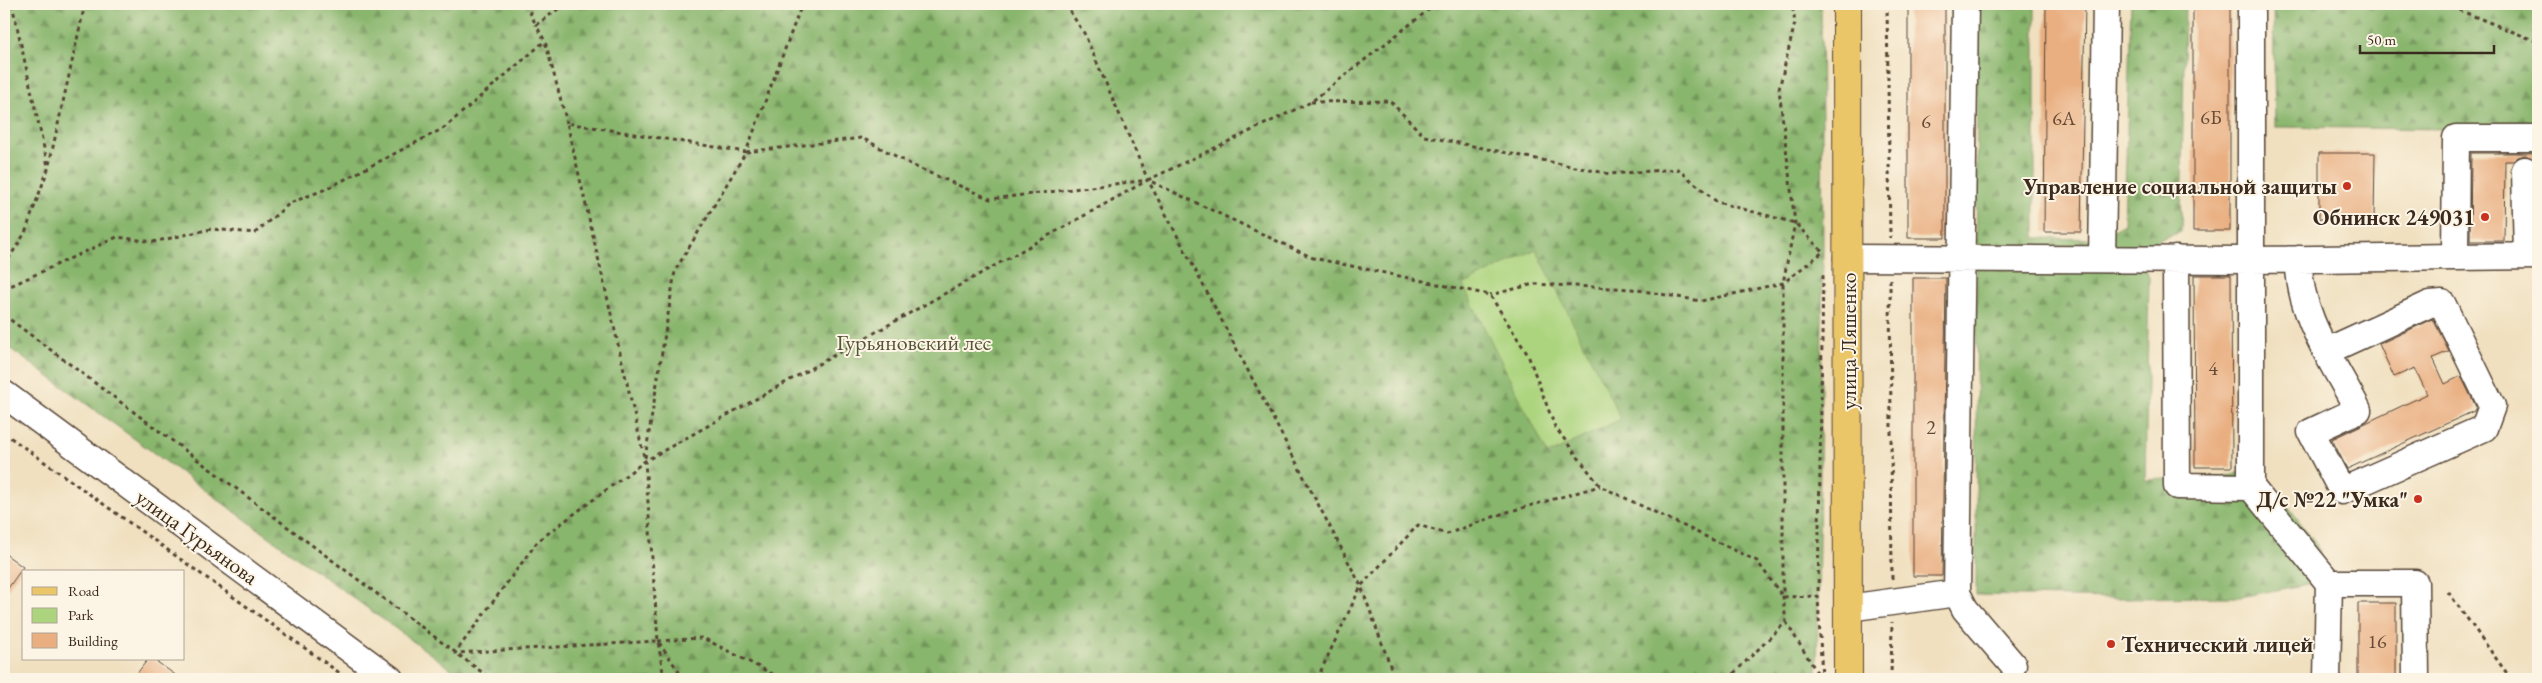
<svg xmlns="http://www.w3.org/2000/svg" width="2542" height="683" viewBox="0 0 2542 683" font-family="'EB Garamond',serif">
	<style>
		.forest { fill: url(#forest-firs); stroke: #627046 }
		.green { fill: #acd47e; stroke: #747f4e }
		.building { fill: #e9af81 }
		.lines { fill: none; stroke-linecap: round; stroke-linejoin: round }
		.minor-casing { stroke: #564536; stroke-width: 29 }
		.major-casing { stroke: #564536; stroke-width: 30 }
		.path { stroke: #564536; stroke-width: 3; stroke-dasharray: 4 4; stroke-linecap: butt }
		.minor { stroke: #fff; stroke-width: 26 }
		.major { stroke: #ebc669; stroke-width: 28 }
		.poi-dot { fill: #c8321e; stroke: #fcf5e5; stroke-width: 2 }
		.labels { text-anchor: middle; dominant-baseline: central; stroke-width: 4; stroke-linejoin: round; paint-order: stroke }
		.number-label { font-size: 20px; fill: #664b37 }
		.poi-label { font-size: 22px; font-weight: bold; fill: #3b2a1e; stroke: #fcf5e5; text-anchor: end }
		.street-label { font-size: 22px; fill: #3b2a1e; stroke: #fcf5e5 }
		.park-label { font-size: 22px; fill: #575436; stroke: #fcf5e5 }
	</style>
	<defs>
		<pattern id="forest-firs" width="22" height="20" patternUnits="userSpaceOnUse" patternTransform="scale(1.25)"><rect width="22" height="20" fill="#89b66d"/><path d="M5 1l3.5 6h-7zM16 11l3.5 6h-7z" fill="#719459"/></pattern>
	</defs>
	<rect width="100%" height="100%" fill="#fcf5e5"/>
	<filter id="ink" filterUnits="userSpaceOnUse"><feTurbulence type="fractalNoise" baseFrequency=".02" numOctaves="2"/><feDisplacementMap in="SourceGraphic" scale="10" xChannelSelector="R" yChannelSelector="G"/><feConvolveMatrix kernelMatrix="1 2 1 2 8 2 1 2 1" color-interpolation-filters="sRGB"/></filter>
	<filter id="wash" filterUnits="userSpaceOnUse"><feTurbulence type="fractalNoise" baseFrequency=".0096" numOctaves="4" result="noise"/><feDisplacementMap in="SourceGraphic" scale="20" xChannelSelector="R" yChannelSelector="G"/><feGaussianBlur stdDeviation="1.12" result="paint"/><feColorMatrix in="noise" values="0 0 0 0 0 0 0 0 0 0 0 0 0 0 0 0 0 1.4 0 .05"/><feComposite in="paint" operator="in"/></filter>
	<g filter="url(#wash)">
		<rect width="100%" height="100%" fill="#f0e0c0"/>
		<path class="forest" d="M4,4H1821L1823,252L1817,679H465L4,344Z
			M1977,4H2035V238L2097,239L2124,224L2131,4H2185L2181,232L2137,247L2149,278L2145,480L2221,477L2260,468L2321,551L2312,583L2240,597L2114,598L1976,595Z
			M2273,4H2538V130L2275,127Z"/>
		<path class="green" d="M1536,249L1621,419L1548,455L1463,285Z"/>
		<g id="blocks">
			<path class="building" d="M1908,4H1945V238H1908Z
				M2046,4H2085L2081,232H2044Z
				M2193,4H2230V231H2193Z
				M2319,153H2375L2374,219H2319Z
				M2471,153H2538V161L2525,155L2518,157L2513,161H2505L2504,241H2470Z
				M2194,275H2231L2232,467H2195Z
				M1913,278H1946L1942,576H1913Z
				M2433,319L2449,351L2433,358L2445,384L2461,376L2476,407L2474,411L2347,469L2332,439L2427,394L2415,368L2394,377L2379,344Z
				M4,553L23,567L4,594Z
				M2358,603H2396V679H2358Z
				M148,659H153L181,679H133Z"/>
		</g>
	</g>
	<g filter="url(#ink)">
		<use href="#blocks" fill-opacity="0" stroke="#564536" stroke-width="1"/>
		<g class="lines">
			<defs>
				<path id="minor" d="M1965,4L1957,593L1965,609L2013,665
					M2525,170L2527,256
					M2455,257L2538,256
					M1847,258L2252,260L2455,257L2456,138H2538
					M2102,259L2106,4
					M2176,259L2177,486L2251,487V4
					M2299,259C2297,313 2334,363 2358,410L2311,432L2342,491L2484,428L2492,406L2442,303L2430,304L2327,351
					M4,394L390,679
					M2251,487L2329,583
					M1848,608L1957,593
					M2327,679L2329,583H2415L2416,679"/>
				<path id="major" d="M1847,4L1848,679"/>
			</defs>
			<use href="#minor" class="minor-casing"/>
			<use href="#major" class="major-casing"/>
			<path class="path" d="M12,4L48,166
				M526,4L536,25
				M565,4L536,25L545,41L567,123
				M1436,4L1311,102L1148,180L1313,258L1490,295L1528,355L1555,427L1600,486L1757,561L1783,597L1818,596
				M1887,4L1890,238
				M2444,4L2538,42
				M1311,102L1390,101L1424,136L1610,174L1678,169L1717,202L1795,223L1823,252L1783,283L1701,301L1632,289L1534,284L1490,295
				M4,266L25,233L48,169L85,4
				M1890,279L1892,581
				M4,289L117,237L153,242L211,229L255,233L290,203L326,189L444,128L545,41
				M4,315L491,679
				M4,433L348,679
				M645,458L675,271L746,152L862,138L916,167L990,199L1148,180L1084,33L1065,4
				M2448,592L2511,679
				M1786,622L1821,679
				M658,641L703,638L782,679
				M664,679L658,641L455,653L538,541L645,461L567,123L746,152L802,4
				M684,679L658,641L645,461L1148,180L1361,586L1395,679
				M1317,679L1361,586L1418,525L1447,534L1504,513L1600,486
				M1728,679L1786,622L1783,597V283L1795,223L1779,89L1795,23L1792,4
				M1822,679L1818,596L1823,275
				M1891,679L1892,622"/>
			<use href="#minor" class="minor"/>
			<use href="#major" class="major"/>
		</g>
	</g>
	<g class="poi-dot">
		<circle cx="2347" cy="186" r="5"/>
		<circle cx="2485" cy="217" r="5"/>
		<circle cx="2418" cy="499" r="5"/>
		<circle cx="2111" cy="644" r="5"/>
	</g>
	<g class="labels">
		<g class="number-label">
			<text x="2211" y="117">6Б</text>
			<text x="2064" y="118">6А</text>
			<text x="1926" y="121">6</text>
			<text x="2213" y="368">4</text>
			<text x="1931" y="427">2</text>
			<text x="2377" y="641">16</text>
		</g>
		<g class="poi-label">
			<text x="2337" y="186">Управление социальной защиты</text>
			<text x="2475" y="217">Обнинск 249031</text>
			<text x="2408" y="499">Д/с №22 "Умка"</text>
			<text x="2121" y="644" text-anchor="start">Технический лицей</text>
		</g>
		<g class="street-label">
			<text transform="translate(1848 341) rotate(-90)">улица Ляшенко</text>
			<text transform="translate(197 537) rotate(36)">улица Гурьянова</text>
		</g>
		<g class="park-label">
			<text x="914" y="342">Гурьяновский лес</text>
		</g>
	</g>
	<rect width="2542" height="683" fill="none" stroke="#fcf5e5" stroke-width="20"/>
	<rect x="22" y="570" width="162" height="90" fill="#fcf5e5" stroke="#afa495"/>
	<rect x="32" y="587" width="25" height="8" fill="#ebc669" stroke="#afa495"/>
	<text x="68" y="596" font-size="15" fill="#3b2a1e">Road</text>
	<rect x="32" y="608" width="25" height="15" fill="#acd47e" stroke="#afa495"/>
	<text x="68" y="620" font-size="15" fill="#3b2a1e">Park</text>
	<rect x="32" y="633" width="25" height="15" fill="#e9af81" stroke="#afa495"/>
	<text x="68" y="646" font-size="15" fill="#3b2a1e">Building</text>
	<path d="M2360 45v8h134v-8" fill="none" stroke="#3b2a1e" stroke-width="2.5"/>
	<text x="2367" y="45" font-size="15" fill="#3b2a1e" stroke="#fcf5e5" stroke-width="4" paint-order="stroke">50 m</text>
</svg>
